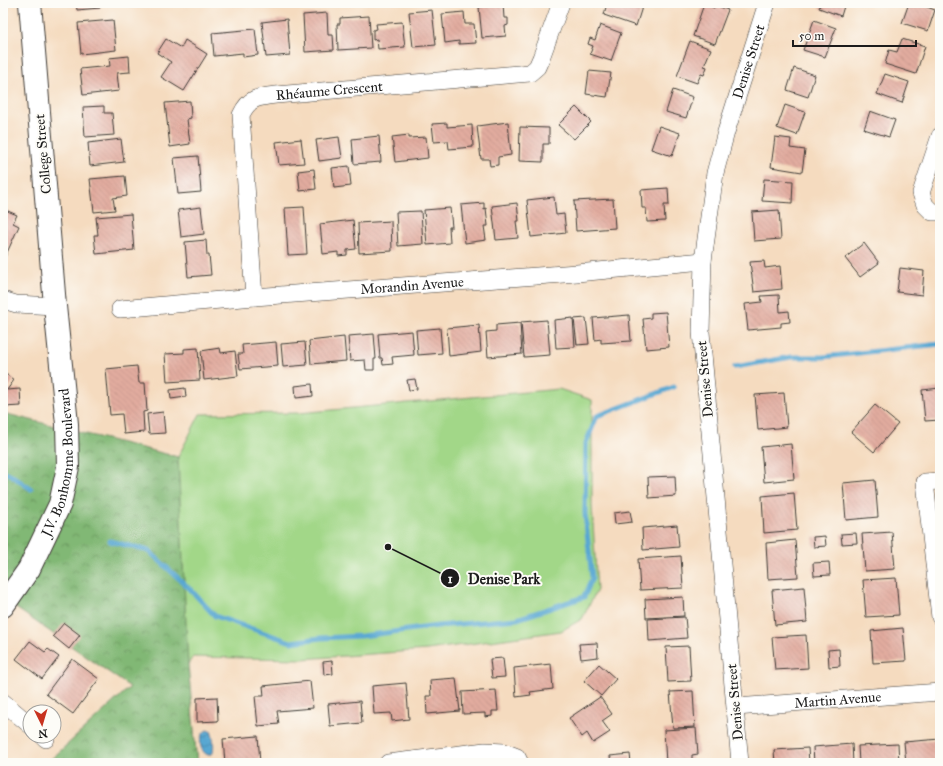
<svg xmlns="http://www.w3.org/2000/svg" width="943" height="766" viewBox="0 0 943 766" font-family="'IM FELL Great Primer',serif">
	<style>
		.forest { fill: url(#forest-crowns); stroke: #4e6a48 }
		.green { fill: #a2d788; stroke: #5f7a52 }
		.water { fill: url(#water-waves); stroke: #3a6277 }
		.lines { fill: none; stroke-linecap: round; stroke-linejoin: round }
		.stream { stroke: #58a7d2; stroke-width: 5 }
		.building { fill: url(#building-back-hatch) }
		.minor-casing { stroke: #3d3934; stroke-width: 18 }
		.tertiary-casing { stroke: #3d3934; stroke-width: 24 }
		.minor { stroke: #fff; stroke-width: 17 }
		.tertiary { stroke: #fff; stroke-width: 22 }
		.labels { text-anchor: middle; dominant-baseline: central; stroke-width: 4; stroke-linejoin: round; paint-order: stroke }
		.street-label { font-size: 14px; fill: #1c1c1c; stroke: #fdfcf7 }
		.leader { fill: none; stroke: #1c1c1c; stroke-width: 1.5 }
		.callout-dot { fill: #1c1c1c; stroke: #fdfcf7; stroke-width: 1.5 }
		.mark-label { font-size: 12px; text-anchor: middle; font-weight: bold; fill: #fff }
		.callout-label { font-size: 15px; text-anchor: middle; font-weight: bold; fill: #1c1c1c; stroke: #fdfcf7; stroke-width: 4; stroke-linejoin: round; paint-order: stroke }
	</style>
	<defs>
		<pattern id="forest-crowns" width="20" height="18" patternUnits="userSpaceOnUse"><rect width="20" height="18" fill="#81b874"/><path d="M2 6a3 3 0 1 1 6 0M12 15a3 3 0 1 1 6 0" fill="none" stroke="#69955e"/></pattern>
		<pattern id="water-waves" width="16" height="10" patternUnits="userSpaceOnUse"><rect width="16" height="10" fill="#58a7d2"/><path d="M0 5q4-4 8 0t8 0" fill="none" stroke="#4887aa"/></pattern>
		<pattern id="building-back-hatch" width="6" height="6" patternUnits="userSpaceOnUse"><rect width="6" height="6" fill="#e2ac9f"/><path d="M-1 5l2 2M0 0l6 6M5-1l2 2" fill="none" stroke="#c19388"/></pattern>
	</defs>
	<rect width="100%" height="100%" fill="#fdfcf7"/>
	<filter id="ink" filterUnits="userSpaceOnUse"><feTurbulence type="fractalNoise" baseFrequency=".025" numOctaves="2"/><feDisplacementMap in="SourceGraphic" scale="8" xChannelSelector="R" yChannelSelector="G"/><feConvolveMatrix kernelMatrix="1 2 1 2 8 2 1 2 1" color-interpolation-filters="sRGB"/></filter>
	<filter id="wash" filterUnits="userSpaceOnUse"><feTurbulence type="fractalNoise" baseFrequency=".012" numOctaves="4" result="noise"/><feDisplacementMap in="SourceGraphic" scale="16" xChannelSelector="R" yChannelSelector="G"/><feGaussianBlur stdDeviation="0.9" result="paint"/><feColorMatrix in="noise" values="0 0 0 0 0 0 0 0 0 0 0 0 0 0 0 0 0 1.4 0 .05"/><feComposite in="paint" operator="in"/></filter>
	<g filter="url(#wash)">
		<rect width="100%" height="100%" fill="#f5dbbf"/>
		<path class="forest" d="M3,413L178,457L188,664L197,763H47L130,687L3,599Z"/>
		<path class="green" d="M559,389L592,400V505L597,590L582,619L561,631L427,650L302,659L193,657L188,664L178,457L200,414L299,413Z"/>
		<path class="water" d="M207,730L211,731C214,738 214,746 213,753L208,755C198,751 198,735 207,730Z"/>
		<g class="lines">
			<path class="stream" d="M735,367L791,357H823L940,344
				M3,472L8,473L31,489
				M110,541L149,551L189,588L215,616L291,642L321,638L362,636L438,626L517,619L584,597L592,578L585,514L586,443L597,416L674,387"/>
		</g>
		<g id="blocks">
			<path class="building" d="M76,3H100V8L77,10Z
				M607,3L643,4L636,26L604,15Z
				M821,3H845L841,16L819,8Z
				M909,3H916L935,10L928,31L902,23Z
				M503,4L504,18H508V25L505,26L506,36L482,38L479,7Z
				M704,4L714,8L715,5L728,10L715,44L693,36Z
				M432,10L436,45L413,47L409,12Z
				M464,12L465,24H474L476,43L459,44V41L445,43L442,14Z
				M327,13L328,35H333L334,50L305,52L303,15Z
				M369,16L371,48L338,50L337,24H340V18Z
				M287,19L290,55L266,57L262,22Z
				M113,20L116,50L81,54L78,23Z
				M814,20L836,28L825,57L803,50Z
				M402,22L405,47L378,49L377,39L373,40V30L377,29L376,24Z
				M600,25L621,33L611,61L590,54L593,46L588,44L590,38L595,40Z
				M255,29L258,55L243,57V53L214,56L212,33Z
				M166,39L181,48L185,40L207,54L184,91L161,77L171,62L157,53Z
				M902,39L925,46L916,74L885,64L889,50L897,52Z
				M690,41L711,49L704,66L707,67L704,75L701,74L697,83L677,76Z
				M129,56L130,72L117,73L119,91L83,95L80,69L110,66L109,58Z
				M794,68L815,75L808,97L787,90Z
				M589,71L611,73L607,97L586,94Z
				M885,74L909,82L902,103L877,94Z
				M673,90L693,97L686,118L666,112Z
				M190,101L191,118L187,119L190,144L170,147L165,103Z
				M785,105L805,112L797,135L777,128Z
				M104,106V113H112L114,135L85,137L83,107Z
				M576,107L591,122L574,139L558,125Z
				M870,111L895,120L889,137L864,129Z
				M508,122L511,155L498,157V165L490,166L489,159H481L477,126Z
				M447,123V127L472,125L473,147L449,149L448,141L434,142L432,124Z
				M659,126L680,133L672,156L651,149Z
				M520,127L549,128V144H543V162L519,161Z
				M409,135V138L426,137L428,158L395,162L392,137Z
				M379,136L381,162L354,164L352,139Z
				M339,137L342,158L319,161L316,140Z
				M775,137L791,139L790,148L805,150L802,172L771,167Z
				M121,139L124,162L90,166L88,143Z
				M301,139L304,163L279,165L276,142Z
				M198,156L201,192L178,194L174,158Z
				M349,166L351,186L334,188L332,168Z
				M314,169L316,189L300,191L298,171Z
				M125,176L127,196L113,198L115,210L94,212L90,179Z
				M764,179L793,181L792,203L762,201Z
				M668,188L669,205H664L665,221L647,222L646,208H642L641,190Z
				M554,197L556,215L564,214L566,233L531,237L527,200Z
				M613,199L615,228L576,231L574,201Z
				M484,203V209L486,208L488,226H484L486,240L465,243L461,205Z
				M517,203L519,221H516L518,238L496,240L492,206Z
				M201,207L204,234L181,237L178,210Z
				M304,207L307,254L288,255L285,208Z
				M450,208L452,227H449L450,243L427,245L424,210Z
				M3,209L17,215L13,223L19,226L5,257H3Z
				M779,210L781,239L754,241L752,212Z
				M421,211L423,244L398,246L396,212Z
				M131,214L134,250L96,254L94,235H98L96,217Z
				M353,220L356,249L347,250V255L338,256V252L323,254L320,224Z
				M391,221L392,251L359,253L358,223Z
				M206,240L207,255H209L211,275L188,277L185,242Z
				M864,243L879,263L860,277L845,258Z
				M764,261L765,268L780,266L782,289L754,292L750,262Z
				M900,268L924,271L922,295L897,292Z
				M779,295L780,312L789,311L790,322L781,323V327L748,330L745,304L762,302L761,296Z
				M666,312L669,347L646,349L643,319L651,318V313Z
				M629,315L631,341L601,343V339L595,340L593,318Z
				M573,318L575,347L556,348L554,320Z
				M586,318L589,344L577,345L574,319Z
				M547,320L550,355L524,357L521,322Z
				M520,323L522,354L488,357L486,332L496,331V325Z
				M479,325L481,352L449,356L447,328Z
				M440,328L442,353L418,355L416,330Z
				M412,331L414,355L392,357L393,364L383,365L382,358H380L378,334Z
				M374,334L376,359H374V370H366L365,360L350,361L348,336Z
				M344,337L346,361L311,364L309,341Z
				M276,342L278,366L240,369L238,354H243L242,345Z
				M305,342L307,365L283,367L281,344Z
				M198,348L200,380L167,382L165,354L184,353V349Z
				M220,348L221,353L235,351L238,376L204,380L201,351Z
				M137,366L139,383H145L147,411L143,412L144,432L124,434L122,414L110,415L106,369Z
				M3,372L14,380L7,390L20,389L21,406L3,407Z
				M415,379L417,389L409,390L407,380Z
				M312,384L313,396L296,398L295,386Z
				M185,388L186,397L171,399L170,390Z
				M940,388V420L925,421L922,390Z
				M784,393L787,427L758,430L755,395Z
				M875,405L898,424L874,452L851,432Z
				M163,412L165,433L149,434L147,414Z
				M791,444L794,479L764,482L761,447Z
				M675,476L676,496L649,498L648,477Z
				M875,480L878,517L846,520L843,483Z
				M794,493L797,530L764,533L762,496Z
				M630,511L632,522L615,524L614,513Z
				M677,525L679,547L643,550L642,528Z
				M892,532L895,569L865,571L862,534Z
				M856,533L857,543L842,544L841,534Z
				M825,536L826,546L814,547L813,537Z
				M795,540L798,577L768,579L766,543Z
				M681,556L683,588L640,590L638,559Z
				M829,562L830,575L814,576L813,563Z
				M896,578L899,615L866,617L863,580Z
				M804,587L807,622L775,625L772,590Z
				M683,597L684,616L646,618L645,599Z
				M685,617L687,638L649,641L648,619Z
				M64,623L80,635L69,649L53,636Z
				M903,628L906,661L873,663L871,631Z
				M806,635L808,668L775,670L772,637Z
				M30,641L45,652L48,649L59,657L42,679L16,659Z
				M597,643L598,657L581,659L579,644Z
				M689,646L691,681L668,682L666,647Z
				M839,649L840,666L829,667L828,650Z
				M503,658L505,677L492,678L490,659Z
				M72,659L99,679L73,714L46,694Z
				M332,661L333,674L324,675L323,662Z
				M551,664L553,689L530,692L531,695L516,697L514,668Z
				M599,664L616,679L601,696L584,681Z
				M456,678L460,711L427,714L426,696H431L430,680Z
				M310,681L313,708L277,711L279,724L258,726L255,696H264L263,686Z
				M406,683L409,719L392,721L391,713L374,714L372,686Z
				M496,690L498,711H492V716L485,717V713L463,714L462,692Z
				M693,691L695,727L673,728L670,692Z
				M217,697L218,721L197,722V698Z
				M600,697L612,714L602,721L610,732L593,743L587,733L582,737L569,718Z
				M360,701L362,723L330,726L328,704Z
				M696,728L698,754L692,755V763H666L664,730Z
				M258,736L260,763H225L223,739Z
				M940,739V763H906L904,742Z
				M852,744L853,763H814L813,747Z
				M898,744L899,763H859L858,746Z
				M808,748L809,763H775L774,750Z
				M630,754L631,763H611L610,756Z"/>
		</g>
	</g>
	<g filter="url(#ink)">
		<use href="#blocks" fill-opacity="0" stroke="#3d3934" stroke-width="1"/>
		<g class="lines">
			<defs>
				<g id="minor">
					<path d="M940,136L921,193L925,205L932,212H940"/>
					<path id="s1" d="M254,297L241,115C249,98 257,97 276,95L530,73L537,67L541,58L561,3"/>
					<path d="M3,300L16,304L55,306"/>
					<path id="s2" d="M120,309L254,297L577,273L703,261"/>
					<path d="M940,481L925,482L940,617"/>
					<path d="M3,702L30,725"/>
					<path id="s3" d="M736,707L940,692"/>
					<path d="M43,736L46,739"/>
					<path d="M388,763L485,751L504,752L517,757L520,763"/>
					<path id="s4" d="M740,763L701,332L703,261L715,173L726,132L767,3"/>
				</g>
				<g id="tertiary">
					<path id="s5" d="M3,606L29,569L60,504L68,467L67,424L55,306L30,3"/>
				</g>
			</defs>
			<use href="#minor" class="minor-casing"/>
			<use href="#tertiary" class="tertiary-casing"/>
			<use href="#minor" class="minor"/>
			<use href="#tertiary" class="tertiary"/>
		</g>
	</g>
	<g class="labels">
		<g class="street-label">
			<text stroke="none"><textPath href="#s4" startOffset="709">Denise Street</textPath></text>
			<text stroke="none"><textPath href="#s1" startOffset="279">Rhéaume Crescent</textPath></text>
			<text transform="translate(43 154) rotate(-95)">College Street</text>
			<text stroke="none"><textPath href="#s2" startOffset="293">Morandin Avenue</textPath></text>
			<text transform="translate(705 379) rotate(-95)">Denise Street</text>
			<text stroke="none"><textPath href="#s5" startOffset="158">J.V. Bonhomme Boulevard</textPath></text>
			<text stroke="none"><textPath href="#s3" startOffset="102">Martin Avenue</textPath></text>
			<text transform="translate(735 702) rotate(-95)">Denise Street</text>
		</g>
	</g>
	<path class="leader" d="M388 547L450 578"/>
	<g class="callout-dot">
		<circle cx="388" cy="547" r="4"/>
		<circle cx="450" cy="578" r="10"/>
	</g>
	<g class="mark-label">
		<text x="450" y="583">1</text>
	</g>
	<g class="callout-label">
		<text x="504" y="584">Denise Park</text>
	</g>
	<rect width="943" height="766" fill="none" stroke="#fdfcf7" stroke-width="16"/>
	<g transform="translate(42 724) rotate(175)"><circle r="19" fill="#fdfcf7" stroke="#a3a29f"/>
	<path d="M0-3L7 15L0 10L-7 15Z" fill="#c8321e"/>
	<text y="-6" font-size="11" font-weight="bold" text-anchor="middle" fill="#1c1c1c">N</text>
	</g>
	<path d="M793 40v6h123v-6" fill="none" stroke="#1c1c1c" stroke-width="2"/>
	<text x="799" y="40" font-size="12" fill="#1c1c1c" stroke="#fdfcf7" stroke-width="3" paint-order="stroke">50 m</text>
</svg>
